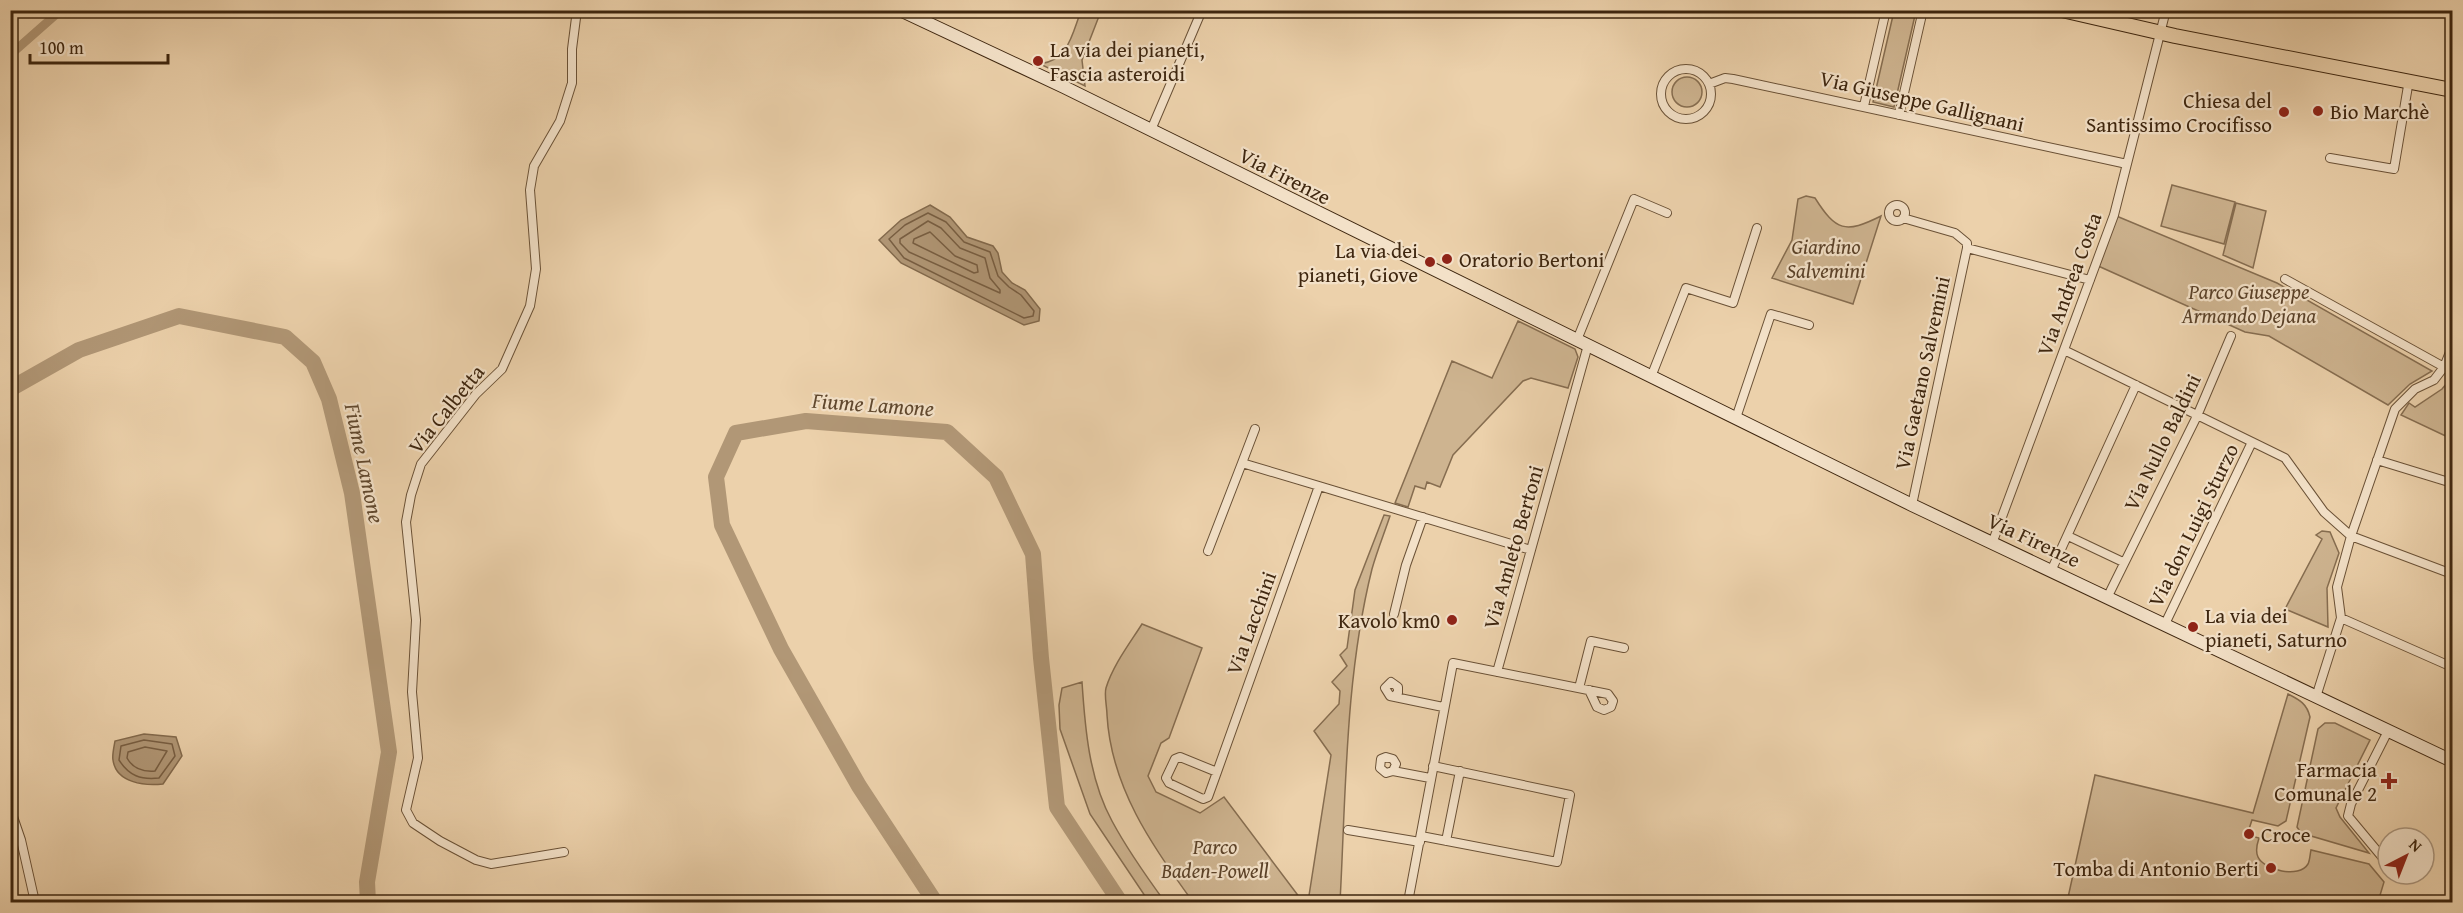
<svg xmlns="http://www.w3.org/2000/svg" width="2463" height="913" viewBox="0 0 2463 913" font-family="'Gentium Book Plus',serif">
	<style>
		.green { fill: #ceb490; stroke: #866d50; stroke-width: 1.5 }
		.water { fill: #b19776; stroke: #836a4d; stroke-width: 1.5 }
		.lines { fill: none; stroke-linecap: round; stroke-linejoin: round }
		.shore { stroke: #785e42; stroke-width: 1.5 }
		.canal { stroke: #b19776; stroke-width: 9 }
		.river { stroke: #b19776; stroke-width: 16 }
		.street-casing { stroke: #6a5136; stroke-width: 10 }
		.secondary-casing { stroke: #3e260f; stroke-width: 14 }
		.primary-casing { stroke: #3e260f; stroke-width: 16 }
		.street { stroke: #f3e1c8; stroke-width: 8 }
		.secondary { stroke: #f3e1c8; stroke-width: 12 }
		.primary { stroke: #ecd1ab; stroke-width: 14 }
		.poi-dot { fill: #8f2418; stroke: #f3e1c8; stroke-width: 2 }
		.labels { text-anchor: middle; dominant-baseline: central; stroke-width: 4.5; stroke-linejoin: round; paint-order: stroke }
		.poi-label { font-size: 21px; fill: #3e260f; stroke: #f3e1c8; text-anchor: start }
		.street-label { font-size: 21px; fill: #3e260f; stroke: #f3e1c8 }
		.park-label { font-size: 21px; font-style: italic; fill: #5b4229; stroke: #f3e1c8 }
		.water-label { font-size: 22px; font-style: italic; fill: #60482e; stroke: #f3e1c8 }
	</style>
	<rect width="100%" height="100%" fill="#ecd1ab"/>
	<filter id="stains"><feTurbulence type="fractalNoise" baseFrequency=".00333" numOctaves="4"/><feColorMatrix values="0 0 0 0 .2 0 0 0 0 .09 0 0 0 0 .02 0 0 0 .5 -.17"/></filter>
	<radialGradient id="worn" r=".72"><stop offset=".6" stop-color="#630" stop-opacity="0"/><stop offset="1" stop-color="#630" stop-opacity=".3"/></radialGradient>
	<path class="green" d="M1081,11H1101L1082,60L1085,86L1040,64C1069,60 1072,34 1081,11Z
		M1894,11H1916L1894,107L1873,102Z
		M1672 92a15 15 0 1 1 30 0a15 15 0 1 1-30 0Z
		M2172,185L2235,202L2224,244L2161,226Z
		M1806,196L1815,198C1836,231 1845,234 1881,216L1853,304L1772,278L1792,240L1798,199Z
		M2236,203L2266,211L2253,268L2223,255Z
		M2114,215L2277,283L2432,371L2410,384L2388,405L2269,336L2245,332L2096,265Z
		M1518,321L1575,349L1578,357L1568,388L1531,378L1523,381L1453,455L1440,487L1427,482L1425,489L1415,486L1408,507L1395,503L1452,361L1492,378Z
		M2452,377V439L2401,415L2409,403L2415,407L2442,389Z
		M1384,515L1390,516C1384,534 1377,551 1372,569C1345,677 1346,792 1340,902H1308L1331,755L1314,731L1339,704L1340,691L1332,682L1347,666L1340,655L1347,648L1355,590Z
		M2322,531L2330,532L2339,553L2327,588L2328,627L2285,609L2322,539L2316,535Z
		M1142,624L1202,648L1169,738L1161,743L1148,776L1156,792L1200,813L1224,797L1303,902H1193C1152,846 1111,787 1107,715C1107,707 1104,695 1106,688C1113,665 1130,643 1142,624Z
		M1082,682C1085,728 1089,779 1112,821C1127,849 1146,876 1165,902H1149L1090,814L1060,729L1059,705L1062,688Z
		M2288,694C2300,700 2307,704 2310,717L2286,821L2278,826L2252,820L2247,835L2259,838C2257,844 2255,851 2258,857C2264,870 2299,879 2308,864C2310,860 2310,854 2311,850L2369,864L2384,882L2378,902H2067L2095,775L2253,813Z
		M2325,723H2335L2370,740L2336,808L2340,817L2369,853L2301,833L2297,827L2318,729Z"/>
	<path class="water" d="M930,205L950,217L967,237L993,246L998,253L1002,272L1012,283L1025,290L1040,309L1039,321L1024,325L901,263L879,240L901,220Z
		M144,734L176,737L182,756L163,784C145,786 116,783 113,760C112,755 114,747 115,741Z"/>
	<g class="lines">
		<path class="shore" d="M928,213L946,222L964,242L990,252L998,276L1009,287L1021,295L1034,311L1033,316L1024,318L904,258L889,239L905,225Z
			M928,221L941,228L960,248L985,258L990,278L1000,290V293L909,252L900,243V239Z
			M930,232L955,256L977,265L978,272L974,273L913,243L914,239Z
			M144,740L172,744L175,756L159,778C141,780 129,776 119,760L121,746Z
			M145,747L167,751L155,771C143,772 133,769 127,758L128,752Z"/>
		<path class="canal" d="M10,55L61,10"/>
		<path class="river" d="M10,389L79,350L179,316L285,337L313,362L329,399L352,493L389,752L367,882L368,902
			M935,902L859,786L781,649L722,525L716,477L736,433L806,421L947,432L996,477L1033,554L1041,658L1057,807L1120,902"/>
		<defs>
			<path id="street" d="M10,47L13,50
				M1661 94a25 25 0 1 1 50 0a25 25 0 1 1-50 0Z
				M1709,84L1725,78L1733,79L2127,164
				M1864,106L1886,10
				M1899,115L1923,10
				M1151,130L1202,10
				M2330,158L2394,169L2409,80
				M1889 213a8 8 0 1 1 16 0a8 8 0 1 1-16 0Z
				M1903,218L1955,233L1967,243V248
				M2285,279L2444,367
				M1577,340L1634,199L1667,213
				M2064,350L2285,458L2324,512L2351,536L2452,574
				M1651,377L1686,288L1733,303L1757,228
				M1736,418L1771,314L1809,325
				M1255,429L1242,463L1319,486
				M2377,460L2452,483
				M1912,505L1967,248L2090,280
				M2068,536L2123,562
				M1993,541L2114,215L2166,10
				M1208,551L1242,463
				M2052,569L2136,385
				M2108,596L2197,416L2231,336
				M1394,614L1406,565L1423,517
				M2341,618L2452,667
				M2165,624L2252,442
				M1497,672L1588,345
				M1579,688L1591,641L1624,648
				M1394,696L1398,693V687L1391,682L1385,688L1390,696L1443,707
				M2316,697L2341,618L2337,587L2351,536L2395,409L2415,389L2434,380L2444,367L2452,347
				M1393,771L1396,764L1393,759L1386,757L1381,759L1380,768L1386,773L1393,771L1430,778
				M1217,772L1180,757L1175,759L1166,778L1169,783L1203,799L1208,797L1217,772L1319,486L1531,550
				M10,808L21,840L35,902
				M1348,830L1420,842
				M1421,836L1557,862L1570,795L1433,766
				M1446,841L1460,771
				M564,852L491,864L476,860L440,841L413,823L406,810L418,758L412,692L416,620L406,522L411,495L421,464L476,394L502,369L530,306L536,269L530,190L534,166L560,121L572,83V49L577,10
				M2388,864L2348,816L2351,804L2388,731
				M1408,902L1453,663L1608,694L1613,701L1611,707L1604,710L1597,707L1589,690"/>
			<path id="secondary" d="M900,10L1064,87L1912,505L2452,761"/>
			<path id="primary" d="M2062,10L2175,36L2452,90"/>
		</defs>
		<use href="#street" class="street-casing"/>
		<use href="#secondary" class="secondary-casing"/>
		<use href="#primary" class="primary-casing"/>
		<use href="#street" class="street"/>
		<use href="#secondary" class="secondary"/>
		<use href="#primary" class="primary"/>
	</g>
	<g class="poi-dot">
		<circle cx="1038" cy="61" r="6"/>
		<circle cx="2318" cy="111" r="6"/>
		<circle cx="2284" cy="112" r="6"/>
		<circle cx="1447" cy="259" r="6"/>
		<circle cx="1430" cy="262" r="6"/>
		<circle cx="1452" cy="620" r="6"/>
		<circle cx="2193" cy="627" r="6"/>
		<path d="M2386 772h6v6h6v6h-6v6h-6v-6h-6v-6h6z"/>
		<circle cx="2249" cy="834" r="6"/>
		<circle cx="2271" cy="868" r="6"/>
	</g>
	<g class="labels">
		<g class="poi-label">
			<text x="1050" y="49">La via dei pianeti,<tspan x="1050" dy="24">Fascia asteroidi</tspan></text>
			<text x="2272" y="100" text-anchor="end">Chiesa del<tspan x="2272" dy="24">Santissimo Crocifisso</tspan></text>
			<text x="2330" y="111">Bio Marchè</text>
			<text x="1418" y="250" text-anchor="end">La via dei<tspan x="1418" dy="24">pianeti, Giove</tspan></text>
			<text x="1459" y="259">Oratorio Bertoni</text>
			<text x="2205" y="615">La via dei<tspan x="2205" dy="24">pianeti, Saturno</tspan></text>
			<text x="1440" y="620" text-anchor="end">Kavolo km0</text>
			<text x="2377" y="769" text-anchor="end">Farmacia<tspan x="2377" dy="24">Comunale 2</tspan></text>
			<text x="2261" y="834">Croce</text>
			<text x="2259" y="868" text-anchor="end">Tomba di Antonio Berti</text>
		</g>
		<g class="street-label">
			<text transform="translate(1922 101) rotate(13)">Via Giuseppe Gallignani</text>
			<text transform="translate(1285 176) rotate(27)">Via Firenze</text>
			<text transform="translate(2069 284) rotate(-70)">Via Andrea Costa</text>
			<text transform="translate(1922 373) rotate(-78)">Via Gaetano Salvemini</text>
			<text transform="translate(446 409) rotate(-51)">Via Calbetta</text>
			<text transform="translate(2162 442) rotate(-64)">Via Nullo Baldini</text>
			<text transform="translate(2193 525) rotate(-64)">Via don Luigi Sturzo</text>
			<text transform="translate(2034 540) rotate(25)">Via Firenze</text>
			<text transform="translate(1513 547) rotate(-74)">Via Amleto Bertoni</text>
			<text transform="translate(1251 623) rotate(-70)">Via Lacchini</text>
		</g>
		<g class="park-label">
			<text x="1826" y="246">Giardino<tspan x="1826" dy="24">Salvemini</tspan></text>
			<text x="2249" y="291">Parco Giuseppe<tspan x="2249" dy="24">Armando Dejana</tspan></text>
			<text x="1215" y="846">Parco<tspan x="1215" dy="24">Baden-Powell</tspan></text>
		</g>
		<g class="water-label">
			<text transform="translate(873 404) rotate(4)">Fiume Lamone</text>
			<text transform="translate(365 463) rotate(78)">Fiume Lamone</text>
		</g>
	</g>
	<rect width="2463" height="913" fill="none" stroke="#ecd1ab" stroke-width="36"/>
	<rect x="12" y="12" width="2439" height="889" fill="none" stroke="#3e260f" stroke-width="3"/>
	<rect x="18" y="18" width="2427" height="877" fill="none" stroke="#3e260f" stroke-width="1.5"/>
	<g transform="translate(2406 856) rotate(42)"><circle r="28" fill="#f3e1c8" stroke="#ab967e" stroke-width="1.5"/>
	<path d="M0-4.5L10 22L0 15L-10 22Z" fill="#8f2418"/>
	<text y="-9" font-size="16" font-weight="bold" text-anchor="middle" fill="#3e260f">N</text>
	</g>
	<path d="M30 54v9h138v-9" fill="none" stroke="#3e260f" stroke-width="3"/>
	<text x="39" y="54" font-size="18" fill="#3e260f" stroke="#f3e1c8" stroke-width="4.5" paint-order="stroke">100 m</text>
	<rect width="100%" height="100%" filter="url(#stains)"/>
	<rect width="100%" height="100%" fill="url(#worn)"/>
</svg>
